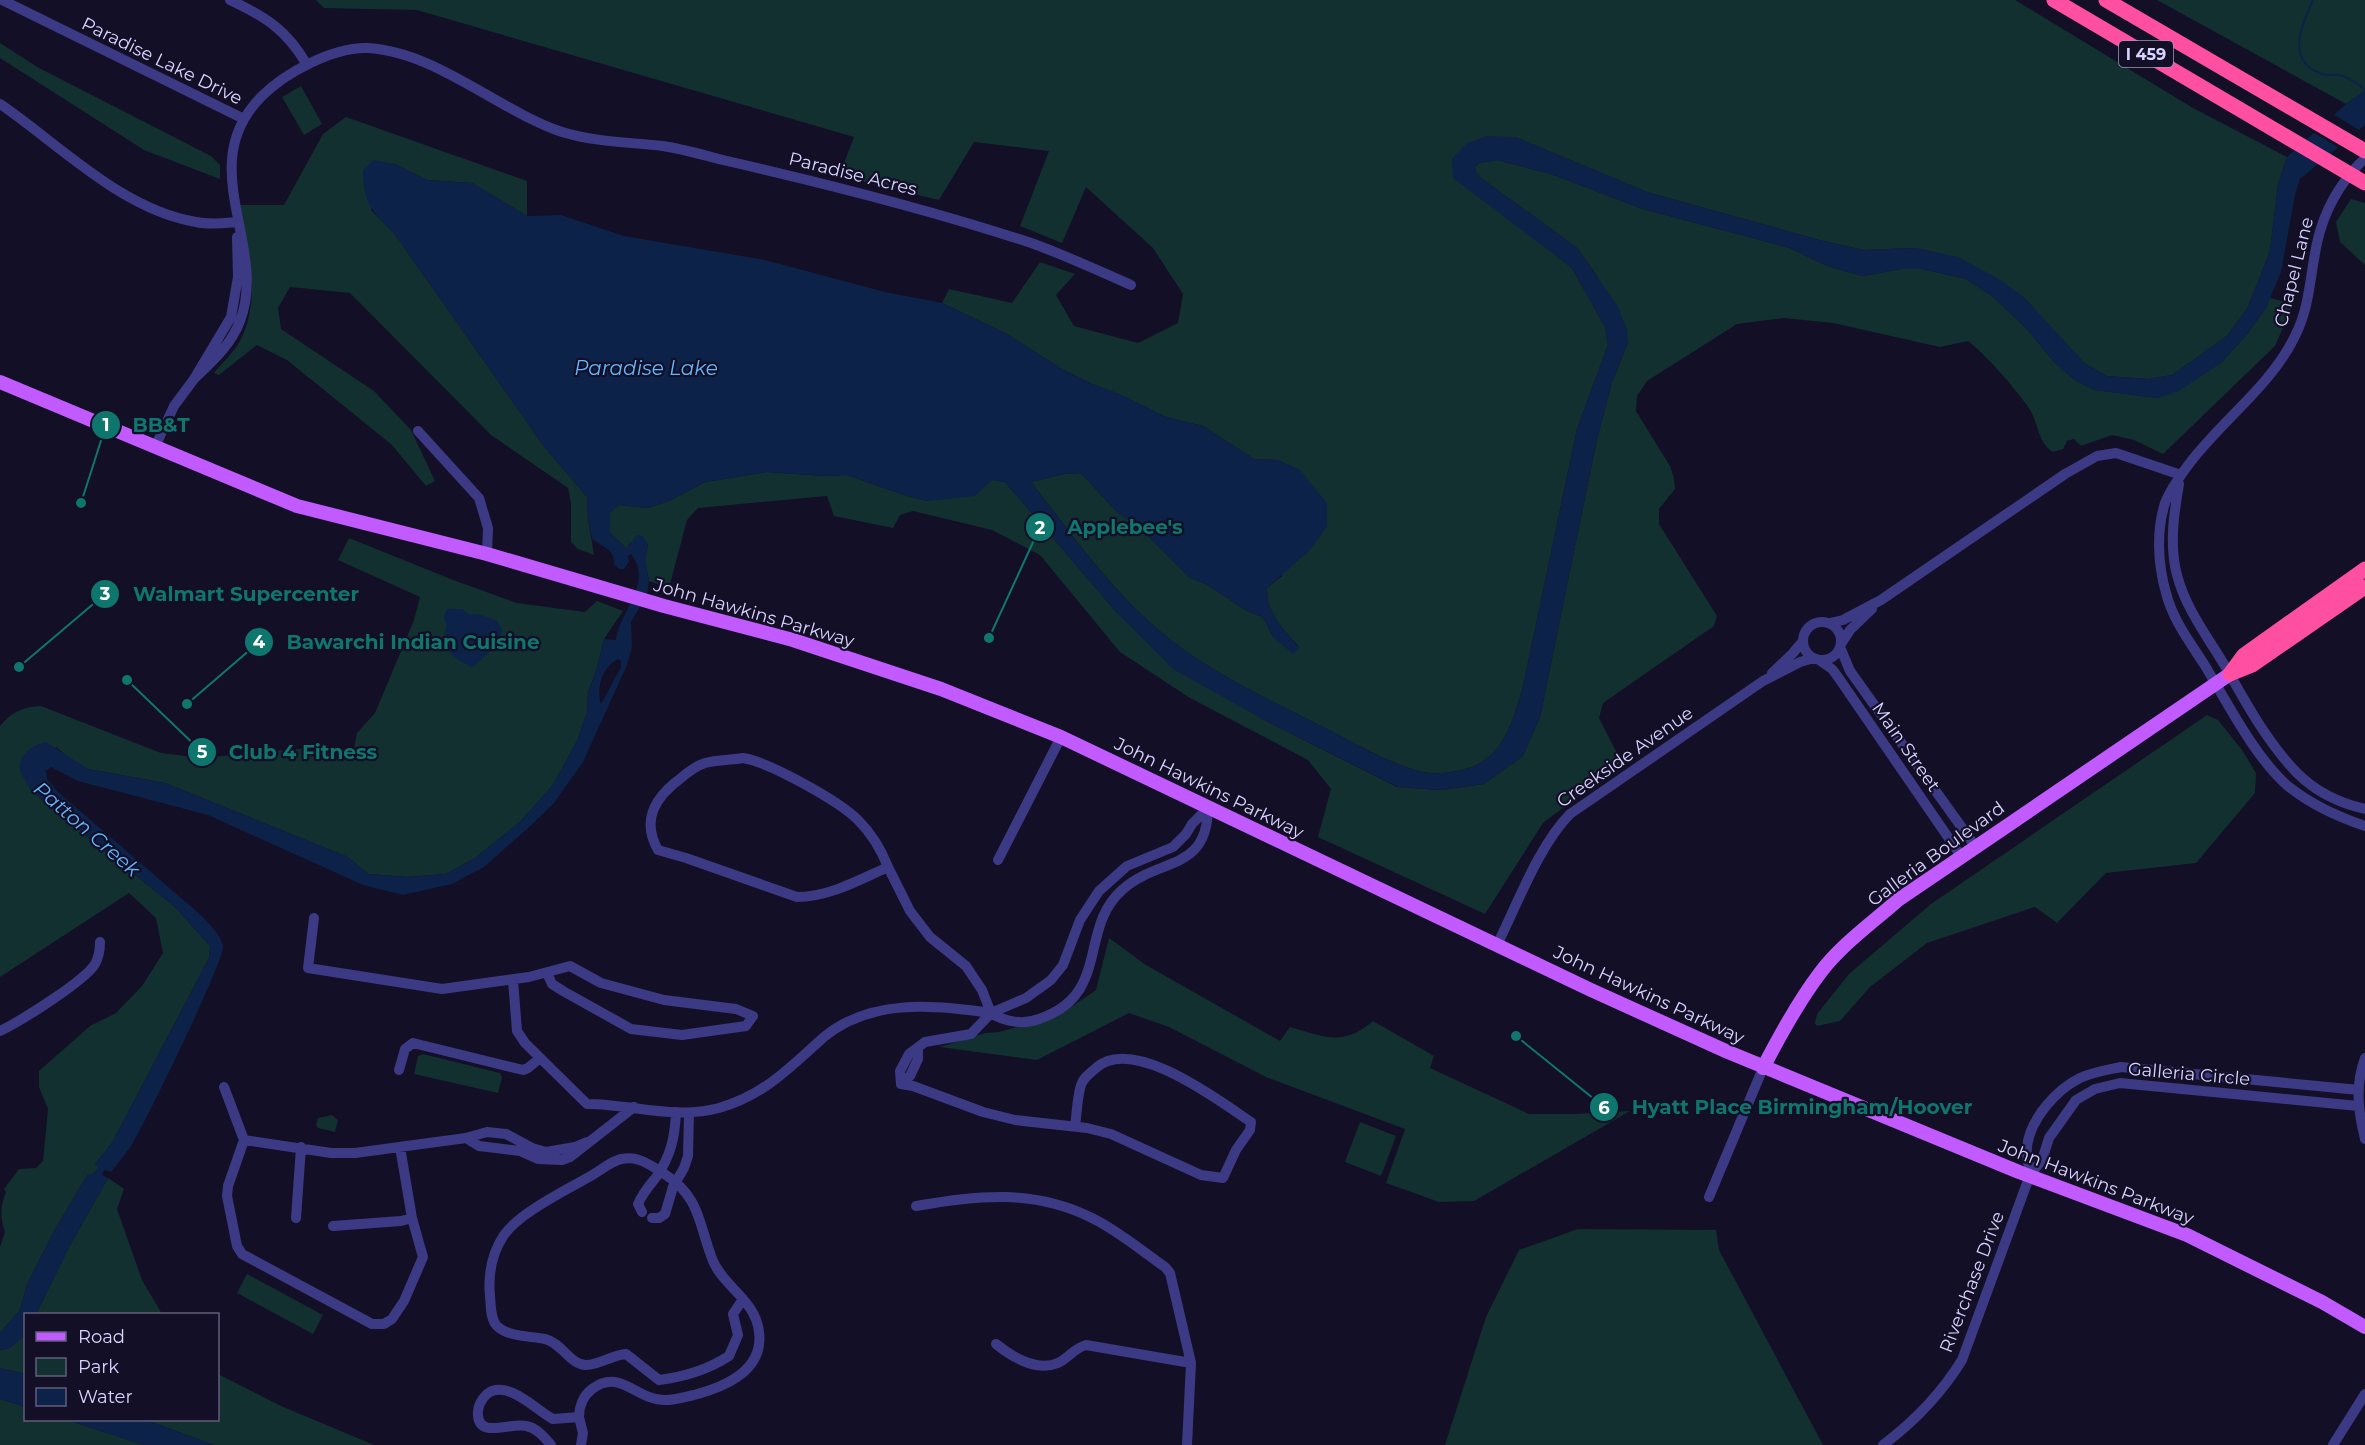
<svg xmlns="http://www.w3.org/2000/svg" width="2365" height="1445" viewBox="0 0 2365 1445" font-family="Montserrat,sans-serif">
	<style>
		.green { fill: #12302f }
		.water { fill: #0c2248; fill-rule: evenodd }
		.pier { fill: #130f26 }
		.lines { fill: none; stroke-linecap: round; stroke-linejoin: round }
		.stream { stroke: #0c2248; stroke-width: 2 }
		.minor { stroke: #3d3a85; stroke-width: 10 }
		.major { stroke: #c25bff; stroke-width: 14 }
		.highway { stroke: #ff4fa3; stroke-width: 15 }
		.labels { text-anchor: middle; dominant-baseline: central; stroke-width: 4.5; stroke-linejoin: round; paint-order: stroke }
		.shield { fill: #130f26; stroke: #9e99be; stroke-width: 1.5 }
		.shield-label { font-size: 16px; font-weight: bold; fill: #d9d4ff }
		.street-label { font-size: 18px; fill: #d9d4ff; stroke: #130f26 }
		.water-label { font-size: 20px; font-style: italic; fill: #62b6ff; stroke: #130f26 }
		.leader { fill: none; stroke: #0f766e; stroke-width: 2 }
		.callout-dot { fill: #0f766e; stroke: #130f26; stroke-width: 2 }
		.mark-label { font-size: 18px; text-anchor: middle; font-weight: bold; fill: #fff }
		.callout-label { font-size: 20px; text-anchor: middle; font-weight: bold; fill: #0f766e; stroke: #130f26; stroke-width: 4.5; stroke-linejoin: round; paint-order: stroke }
	</style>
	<rect width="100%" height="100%" fill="#130f26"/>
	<path class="green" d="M316,0H2015L2193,108L2287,157L2278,184L2270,251L2248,307L2227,336L2172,375L2148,379L2107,376L2085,364L2058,335L1917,248L1864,250L1819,240L1647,192L1515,137L1452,159L1543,245L1572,268L1605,327L1608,345L1577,429L1522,691C1512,721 1505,754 1472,767C1457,772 1439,775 1423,772C1387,763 1355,743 1323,727C1268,699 1202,669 1155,627C1107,585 1070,532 1031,482L1064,474L1081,473L1117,512L1139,527L1190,578L1206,584L1247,611L1263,617L1273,637L1299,647C1283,629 1266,614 1267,588L1282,576L1278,460L1254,459L1203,426L1166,417L1119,394L1092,384L1060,368L1007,334L942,303L949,289L1012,303L1040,262L1075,274L1056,295L1074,326L1138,343L1178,323L1183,294L1153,248L1086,187L1062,243L1020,226L1049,151L974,142L939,200L839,176L854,137L417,10L324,8Z
		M2157,0H2365V91L2346,104Z
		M0,43L39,68L211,156L220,165V179L144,150L0,58Z
		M301,86L322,124L304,135L282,97Z
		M346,117L527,181V216L472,183L427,180L395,164L371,210L394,233L543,445L587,497L588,519L594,555L578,549L571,542V503L568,488L491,435L350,293L290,287L278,308L281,329L374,391L411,430L435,481L426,486L392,445L287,360L257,345L219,375L214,373C222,363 234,352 240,341C262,299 248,248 240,205H284L323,134Z
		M1497,160L1551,174L1643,209L1790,248L1827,266L1863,276L1901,269H1922L1966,279L1992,296L2026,328L2055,363L2076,381L2095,390L2157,398L2221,363L2248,333L2266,308L2270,298L2293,304L2275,346L2163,454L2134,440L2112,435L2081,446L2074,439L2067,441L2063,449L2053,452C2038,443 2038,422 2029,408C2013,386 1989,358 1968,341L1940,347L1833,323L1784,318L1737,324L1647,381L1637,396L1636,411L1670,466L1674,478L1675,489L1659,509V524L1717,616L1714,626L1603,703L1599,718L1622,763L1543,823L1485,914L1318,837L1331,789L1308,760L1190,698L1120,652L1040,555L992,530L913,511L900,515L893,528L834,516L827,496L698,508L687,520L669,588L649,581L645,560L648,545L630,543L627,549L610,533V512L619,505L648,508L669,501L705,482L767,472L825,476L847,475L907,496L928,501L992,480L1005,482L1118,614L1266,721L1397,787L1441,790L1484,784L1523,756L1540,717L1597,439L1612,382L1628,343L1597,276L1577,248L1481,178L1476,172L1475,167L1479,163Z
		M2351,199L2365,203V265L2340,242L2336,222Z
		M349,538L453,580L517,603L585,612L597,601L623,611L604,639L597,668L588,693L587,713L577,741L553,785L521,821L475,858L446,874L407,877L368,874L348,857L165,783L88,769L73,761L56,747L31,791L175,907L210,946L209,958L112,1143L95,1164L99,1168L92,1175L88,1174L57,1226L27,1284L20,1310L0,1333V1247L5,1232C0,1218 0,1206 6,1192L4,1189L19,1169L36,1168L43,1161L48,1109L39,1087V1071L90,1026L116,1013L142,986L163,953L156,918L129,893L0,977V726C12,712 22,707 41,706L161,753L201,758L308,748L353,754L357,733L375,713L414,620L420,597L338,560Z
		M2207,715L2218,720L2242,750L2256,773L2255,793L2196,863L2106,873L2057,923L2035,907L1927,943L1870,987L1840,1021L1817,1026L1815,1023L1817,1014L1849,974L1931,904Z
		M1109,938L1146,965L1280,1041L1290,1027C1326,1037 1342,1047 1373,1021L1434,1056L1430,1068L1529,1114H1574L1630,1111L1474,1201L1439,1202L1386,1183L1405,1129L1266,1077L1169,1027L1129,1013L1037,1060L940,1047L985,1033L999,1032L1058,1016L1096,990Z
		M423,1054L500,1073L502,1077L498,1093L414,1074L418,1056Z
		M332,1115L338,1120L335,1132L318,1128L316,1125L318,1118Z
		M1360,1122L1396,1136L1381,1176L1345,1162Z
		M108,1178L124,1189L117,1209L142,1280L162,1314H36L69,1247Z
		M1578,1229L1716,1230L1719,1250L1823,1445H1445L1486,1317L1519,1250Z
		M247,1274L323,1315L313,1334L237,1293Z
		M25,1335V1374L0,1368V1350L10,1348Z
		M218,1374L281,1406L374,1445H214L146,1420H218Z
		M0,1399L25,1407L26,1420H67L144,1445H0Z"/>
	<path class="water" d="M2365,91V125L2300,179L2295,195L2281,272L2266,308L2248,333L2221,363L2179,391L2157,398L2095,390L2076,381L2055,363L2026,328L1992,296L1966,279L1922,269H1901L1863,276L1827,266L1790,248L1643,209L1551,174L1497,160L1479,163L1475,167L1476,172L1481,178L1577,248L1617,305L1627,330L1628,343L1612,382L1597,439L1540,717L1523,756L1484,784L1441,790L1398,787L1266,721L1173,669L1118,614L1005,482L992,480L975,496L928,501L907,496L847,475L825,476L767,472L705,482L669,501L648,508L619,505L610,512V533L627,549L636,535L643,536L648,545L645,560L649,581L647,595L631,622L632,647L627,665L583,762L554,803L526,830L484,867L452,884L403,895L363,885L208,815L78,781L51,767L46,771L47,779L58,792L202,916C209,924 221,935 223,946C225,960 144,1126 131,1146C125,1155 118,1163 111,1172L104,1170L102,1175L108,1178L69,1247L36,1314H26L25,1336L10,1348L0,1350V1333L20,1310L27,1284L57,1226L88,1174L92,1175L99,1168L95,1164L112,1143L209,958L210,946L175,907L31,791C28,785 24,779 21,773C15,757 32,745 46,742L88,769L165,783L348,857L368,874L407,877L446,874L475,858L521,821L553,785L577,741L587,713L588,694L597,668L604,639L616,640C620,609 654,585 631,554L628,556L629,562L624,569H619L614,564C615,549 601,546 592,539L588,519L587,497L543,445L394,233C372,212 363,202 363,170L374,160L395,164L427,180L472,183L527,216L561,215L624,236L765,260L885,292L942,303L1007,334L1060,368L1092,384L1119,394L1166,417L1203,426L1254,459L1278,460L1299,469L1327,503V526L1310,550L1267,588C1266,613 1284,629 1299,648L1293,654L1273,637L1263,617L1247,611L1206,584L1190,578L1139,527L1117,512L1081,473L1064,474L1031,482C1070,533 1107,585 1155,627C1204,670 1270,700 1327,729C1358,745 1389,764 1423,772C1439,775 1457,772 1472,767C1505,754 1512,721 1522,691L1577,429L1608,345L1605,327L1572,268L1453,178L1452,159L1466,144L1486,136L1515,137L1647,192L1819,240L1864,250L1917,248L1958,257L1997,278L2025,298L2085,364L2107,376L2148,379L2172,375L2227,336L2248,307L2270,251L2278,184L2287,157L2346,104ZM618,659L621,661V667L601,704C596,688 602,667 618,659Z
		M448,609H462L468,614H478L496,620L502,630L496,648C486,652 481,663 471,667C449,654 440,651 447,624L444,619L446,610Z
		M0,1368L25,1374V1407L0,1399Z
		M67,1420H146L214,1445H144Z"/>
	<path class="pier" d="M2331,113L2362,132L2341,149L2311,131Z"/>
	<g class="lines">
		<path class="stream" d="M2313,0C2301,26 2285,63 2323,74C2328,76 2332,74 2337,75C2348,76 2357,83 2365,90"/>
		<path class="minor" d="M2,0L244,119
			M230,0C266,17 287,30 307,65
			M0,104C60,145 122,210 196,222C210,225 224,223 238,222
			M2365,158C2341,181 2324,211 2317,243C2310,275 2310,307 2295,336C2271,386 2222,420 2189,464C2180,476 2170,490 2165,503C2156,531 2158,565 2166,593C2173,620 2189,641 2204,664C2227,702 2255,758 2289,787C2312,805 2338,817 2365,826
			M194,379C212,362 231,345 240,321C269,245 192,166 262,96C285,73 333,47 367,48C434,51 497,109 559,131C592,142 628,142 663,146C683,149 703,155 723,160C828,184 932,210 1034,244C1067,256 1099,271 1131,285
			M418,431L479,498L488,528L487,554
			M155,447L174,406L194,379L231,317L238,277L237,237
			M2179,484C2174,513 2169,545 2177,575C2186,610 2210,640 2228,671C2248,707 2269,744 2297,773C2316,792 2339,803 2365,809
			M1803 641a19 19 0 1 1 38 0a19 19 0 1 1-38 0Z
			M1830,623L1843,620L1881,600L2065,474L2097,456L2116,453L2181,475
			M1841,644L1850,630L1872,609
			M1840,647L1850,671L1975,846
			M1819,660L1832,669L1838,677L1961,856
			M1772,673L1793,653L1803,641
			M743,758C769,762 839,801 858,820C872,834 881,849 888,867C859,880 829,897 797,897L686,858L658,850C641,820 655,797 681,778C688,772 696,766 705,763C717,760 731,760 743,758Z
			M1208,808C1207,873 1158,857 1122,890C1078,929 1111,995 1039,1019C1023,1025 1005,1022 991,1013L1026,998L1051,980L1063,965L1080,920L1099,891L1127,866L1173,847L1186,834L1192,824Z
			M998,860L1061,737
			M888,867L910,911L930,937L966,966L982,990L991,1013
			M314,918L308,968L442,989L529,977L570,966L601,983L664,1000L736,1009L753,1016L746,1026L682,1035L631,1029L563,991L552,984L547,973
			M1497,945C1517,905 1539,845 1570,814L1763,681L1800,662L1814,658
			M513,980L517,1031L525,1043L587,1104C631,1104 675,1120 719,1108C765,1095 790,1067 824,1037C871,998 935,1005 991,1013
			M991,1013L971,1034L925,1042L909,1054L900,1071L901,1084L913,1086L983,1112L1015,1120L1087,1128L1111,1134L1201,1175L1223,1178L1236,1150L1250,1130L1251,1122C1218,1100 1133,1035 1096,1068C1090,1073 1083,1078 1081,1085C1077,1098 1077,1113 1075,1126
			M0,1031C19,1022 85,981 95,964C99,957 100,950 100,942
			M2365,1058C2355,1085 2358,1111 2365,1139
			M399,1070L405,1049L413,1043L523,1070L528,1068L540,1058
			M902,1080L910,1076L918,1059V1048
			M224,1087L244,1140
			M466,1138L479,1146L520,1151L538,1159L562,1160L570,1157L634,1107
			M400,1147L412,1218L423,1257L404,1301L392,1319L384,1324H372L242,1254L237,1246L227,1196L228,1186L244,1140L331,1153H355L466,1138L487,1132L506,1134L532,1148L546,1152L575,1147L587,1142
			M2030,1175C2029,1166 2026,1155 2027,1147C2030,1119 2056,1090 2080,1078C2093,1072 2107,1070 2121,1067L2359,1090
			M1709,1197L1763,1068
			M916,1206C977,1195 1034,1189 1092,1218C1117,1230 1142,1251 1165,1267L1170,1273L1191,1363L1187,1445
			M642,1212L638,1204C642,1194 650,1185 657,1176C671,1155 675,1137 676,1112
			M296,1218L301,1147
			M652,1218H659L665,1214L673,1187L684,1168L688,1156L689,1113
			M333,1226L401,1221L412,1218
			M996,1344C1012,1357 1037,1372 1058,1363C1069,1358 1074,1348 1086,1345L1191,1363
			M579,1417C579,1407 583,1396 592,1389C620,1368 635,1399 663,1400C673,1401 684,1397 694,1395C725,1387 764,1371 759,1332C756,1301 724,1287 713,1261C698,1223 701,1197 663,1173C656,1169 647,1162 639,1160C634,1158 626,1158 621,1159C612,1161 602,1169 594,1174C569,1189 520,1212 504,1235C492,1253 488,1275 490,1296C491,1305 490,1319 497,1326C508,1337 531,1336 545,1339C562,1343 570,1365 586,1365C599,1365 612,1355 626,1354L659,1380C683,1377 709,1369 729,1356L738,1335L733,1314L743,1299
			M551,1445C544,1437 537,1428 526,1426C511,1422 479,1439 478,1415C477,1408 481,1399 487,1394C507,1378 537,1411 553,1419L579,1417L583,1433L581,1445
			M1883,1445C1915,1421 1941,1394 1962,1360L2030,1175L2042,1160L2049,1138L2076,1100L2095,1089L2120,1083L2358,1106
			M2333,1445L2365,1394"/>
		<path class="major" d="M0,382L297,506L487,554L664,606L793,640L941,689L1061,737L1591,990L1728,1052L2019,1172L2187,1235L2322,1302L2365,1327
			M1763,1068C1780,1035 1798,1002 1820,973C1841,945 1872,923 1898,900L2230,674"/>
		<path class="highway" d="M2054,0L2365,183
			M2106,0L2365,151
			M2232,673L2252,665L2365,587
			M2230,674L2244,655L2365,569"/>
	</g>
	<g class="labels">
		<rect class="shield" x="2119" y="41" width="54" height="26" rx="4.5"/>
		<g class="shield-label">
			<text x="2146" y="54">I 459</text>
		</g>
		<g class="street-label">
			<text transform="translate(162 61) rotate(26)">Paradise Lake Drive</text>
			<text transform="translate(853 174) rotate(14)">Paradise Acres</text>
			<text transform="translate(2294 272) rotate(-76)">Chapel Lane</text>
			<text transform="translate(754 613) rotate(16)">John Hawkins Parkway</text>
			<text transform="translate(1906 747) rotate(55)">Main Street</text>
			<text transform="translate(1625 757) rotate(-35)">Creekside Avenue</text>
			<text transform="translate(1209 788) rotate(26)">John Hawkins Parkway</text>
			<text transform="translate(1936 854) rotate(-36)">Galleria Boulevard</text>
			<text transform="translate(1649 995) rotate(25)">John Hawkins Parkway</text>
			<text transform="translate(2189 1074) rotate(5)">Galleria Circle</text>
			<text transform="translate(2096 1182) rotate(21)">John Hawkins Parkway</text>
			<text transform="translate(1972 1282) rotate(-69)">Riverchase Drive</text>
		</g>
		<g class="water-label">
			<text x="646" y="368">Paradise Lake</text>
			<text transform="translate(87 829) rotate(41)">Patton Creek</text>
		</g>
	</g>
	<path class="leader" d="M81 503L106 425M989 638L1040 527M19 667L105 594M187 704L259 642M127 680L202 752M1516 1036L1604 1107"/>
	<g class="callout-dot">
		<circle cx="81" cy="503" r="6"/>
		<circle cx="989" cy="638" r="6"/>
		<circle cx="19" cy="667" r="6"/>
		<circle cx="187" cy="704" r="6"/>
		<circle cx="127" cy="680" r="6"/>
		<circle cx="1516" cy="1036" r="6"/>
		<circle cx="106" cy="425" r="15"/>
		<circle cx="1040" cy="527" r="15"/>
		<circle cx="105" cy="594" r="15"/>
		<circle cx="259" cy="642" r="15"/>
		<circle cx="202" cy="752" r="15"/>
		<circle cx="1604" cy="1107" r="15"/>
	</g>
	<g class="mark-label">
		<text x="106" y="431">1</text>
		<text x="1040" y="534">2</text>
		<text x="105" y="600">3</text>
		<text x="259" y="648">4</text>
		<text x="202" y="758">5</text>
		<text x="1604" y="1114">6</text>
	</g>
	<g class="callout-label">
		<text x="161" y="432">BB&amp;T</text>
		<text x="1125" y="534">Applebee's</text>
		<text x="246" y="601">Walmart Supercenter</text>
		<text x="413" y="649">Bawarchi Indian Cuisine</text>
		<text x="303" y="759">Club 4 Fitness</text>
		<text x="1802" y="1114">Hyatt Place Birmingham/Hoover</text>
	</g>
	<rect x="24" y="1313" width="195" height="108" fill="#130f26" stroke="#625e7d" stroke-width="1.5"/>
	<rect x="36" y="1332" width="30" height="9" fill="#c25bff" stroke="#625e7d" stroke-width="1.5"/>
	<text x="78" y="1343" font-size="18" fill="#d9d4ff">Road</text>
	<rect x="36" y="1358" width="30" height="18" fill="#12302f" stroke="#625e7d" stroke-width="1.5"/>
	<text x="78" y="1373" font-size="18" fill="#d9d4ff">Park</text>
	<rect x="36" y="1388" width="30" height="18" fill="#0c2248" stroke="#625e7d" stroke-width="1.5"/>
	<text x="78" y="1403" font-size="18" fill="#d9d4ff">Water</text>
</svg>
